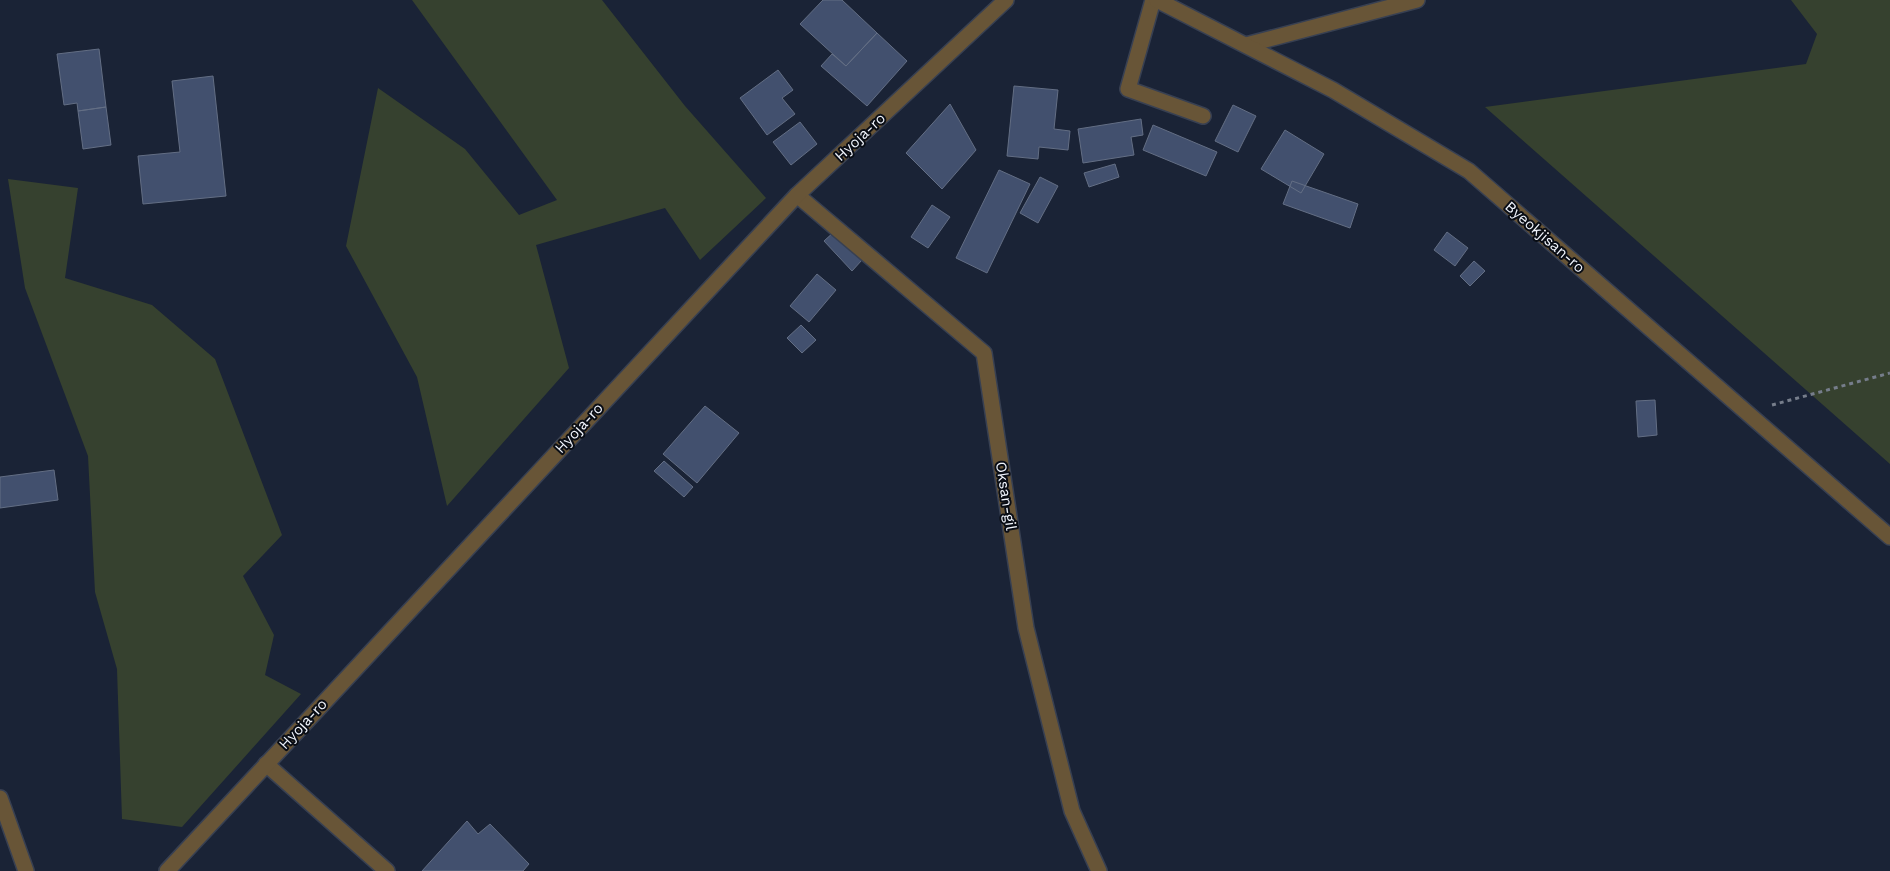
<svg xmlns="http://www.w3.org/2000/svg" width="1890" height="871" viewBox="0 0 1890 871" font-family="'Work Sans',sans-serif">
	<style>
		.green { fill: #36412f }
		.building { fill: #42506e; stroke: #636e84 }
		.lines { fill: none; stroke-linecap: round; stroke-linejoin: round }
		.service-casing { stroke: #384052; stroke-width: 18 }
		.minor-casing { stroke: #384052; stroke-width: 18 }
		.tertiary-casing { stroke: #384052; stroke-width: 18 }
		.path { stroke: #767d8b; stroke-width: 3; stroke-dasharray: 4 4; stroke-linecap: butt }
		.service { stroke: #685537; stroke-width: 15 }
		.minor { stroke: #685537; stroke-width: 15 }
		.tertiary { stroke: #685537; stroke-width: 15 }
		.labels { text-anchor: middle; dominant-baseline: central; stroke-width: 4; stroke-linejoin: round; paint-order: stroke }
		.street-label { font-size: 15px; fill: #f1f5fd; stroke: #090d15 }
	</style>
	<rect width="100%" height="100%" fill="#1a2336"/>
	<path class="green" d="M412,0H602L685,106L766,198L700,260L665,208L536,245L569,368L447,506L417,377L346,246L378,88L465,149L519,215L557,200Z
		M1791,0H1890V464L1485,107L1806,64L1817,34Z
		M8,179L78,188L65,278L152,305L215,359L282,535L243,576L274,635L265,675L301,694L182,827L122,819L117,669L95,592L88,456L25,288Z"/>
	<path class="building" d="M823,0H842L877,33L846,66L800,24Z
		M877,33L907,61L867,106L821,66L832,54L846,66Z
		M99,49L106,107L78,111L77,103L64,105L57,54Z
		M778,70L793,90L782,98L795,114L767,135L740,98Z
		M213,76L226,196L143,204L138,156L180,152L172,81Z
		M1014,86L1058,90L1054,129L1070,131L1068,150L1039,147L1038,159L1007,156Z
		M950,104L976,150L942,189L906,153Z
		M1233,105L1256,116L1238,152L1215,141Z
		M106,107L111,145L83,149L78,111Z
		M1141,119L1143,135L1131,137L1134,155L1083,163L1078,129Z
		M800,122L817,144L791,165L773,142Z
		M1153,125L1217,152L1206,176L1143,150Z
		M1285,130L1324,154L1301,193L1261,169Z
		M1115,164L1119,177L1089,187L1084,173Z
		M999,170L1030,184L987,273L956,258Z
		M1040,177L1058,186L1038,223L1020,213Z
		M1292,181L1358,204L1350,228L1283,204Z
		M932,205L950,217L928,248L911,237Z
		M835,231L862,260L852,271L824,241Z
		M1447,232L1468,248L1455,266L1434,250Z
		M1474,261L1485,271L1470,286L1460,276Z
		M817,274L836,290L809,322L790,306Z
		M801,325L816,340L802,353L787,338Z
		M1655,400L1657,435L1638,437L1636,401Z
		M705,406L739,433L697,483L663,454Z
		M664,461L693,487L684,497L654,471Z
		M54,470L58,500L0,508V477Z
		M467,821L478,834L490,824L529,864L523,871H422Z"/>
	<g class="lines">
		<defs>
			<path id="service" d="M1153,0L1128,89L1203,116
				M1246,45L1417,0"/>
			<path id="minor" d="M797,195L984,353L1026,628L1072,811L1099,871
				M266,764L387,871
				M0,798L26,871"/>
			<path id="tertiary" d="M1157,0L1333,90L1469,171L1890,537
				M167,871L797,195L1006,0"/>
		</defs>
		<use href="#service" class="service-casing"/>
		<use href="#minor" class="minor-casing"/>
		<use href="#tertiary" class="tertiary-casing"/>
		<path class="path" d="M1772,405L1890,373"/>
		<use href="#service" class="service"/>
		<use href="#minor" class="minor"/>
		<use href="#tertiary" class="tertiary"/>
	</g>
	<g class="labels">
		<g class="street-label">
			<text transform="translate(860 137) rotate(-43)">Hyoja-ro</text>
			<text transform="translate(1545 237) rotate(41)">Byeokjisan-ro</text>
			<text transform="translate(579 428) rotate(-47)">Hyoja-ro</text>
			<text transform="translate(1006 496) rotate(81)">Oksan-gil</text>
			<text transform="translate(303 724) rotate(-47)">Hyoja-ro</text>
		</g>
	</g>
</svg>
